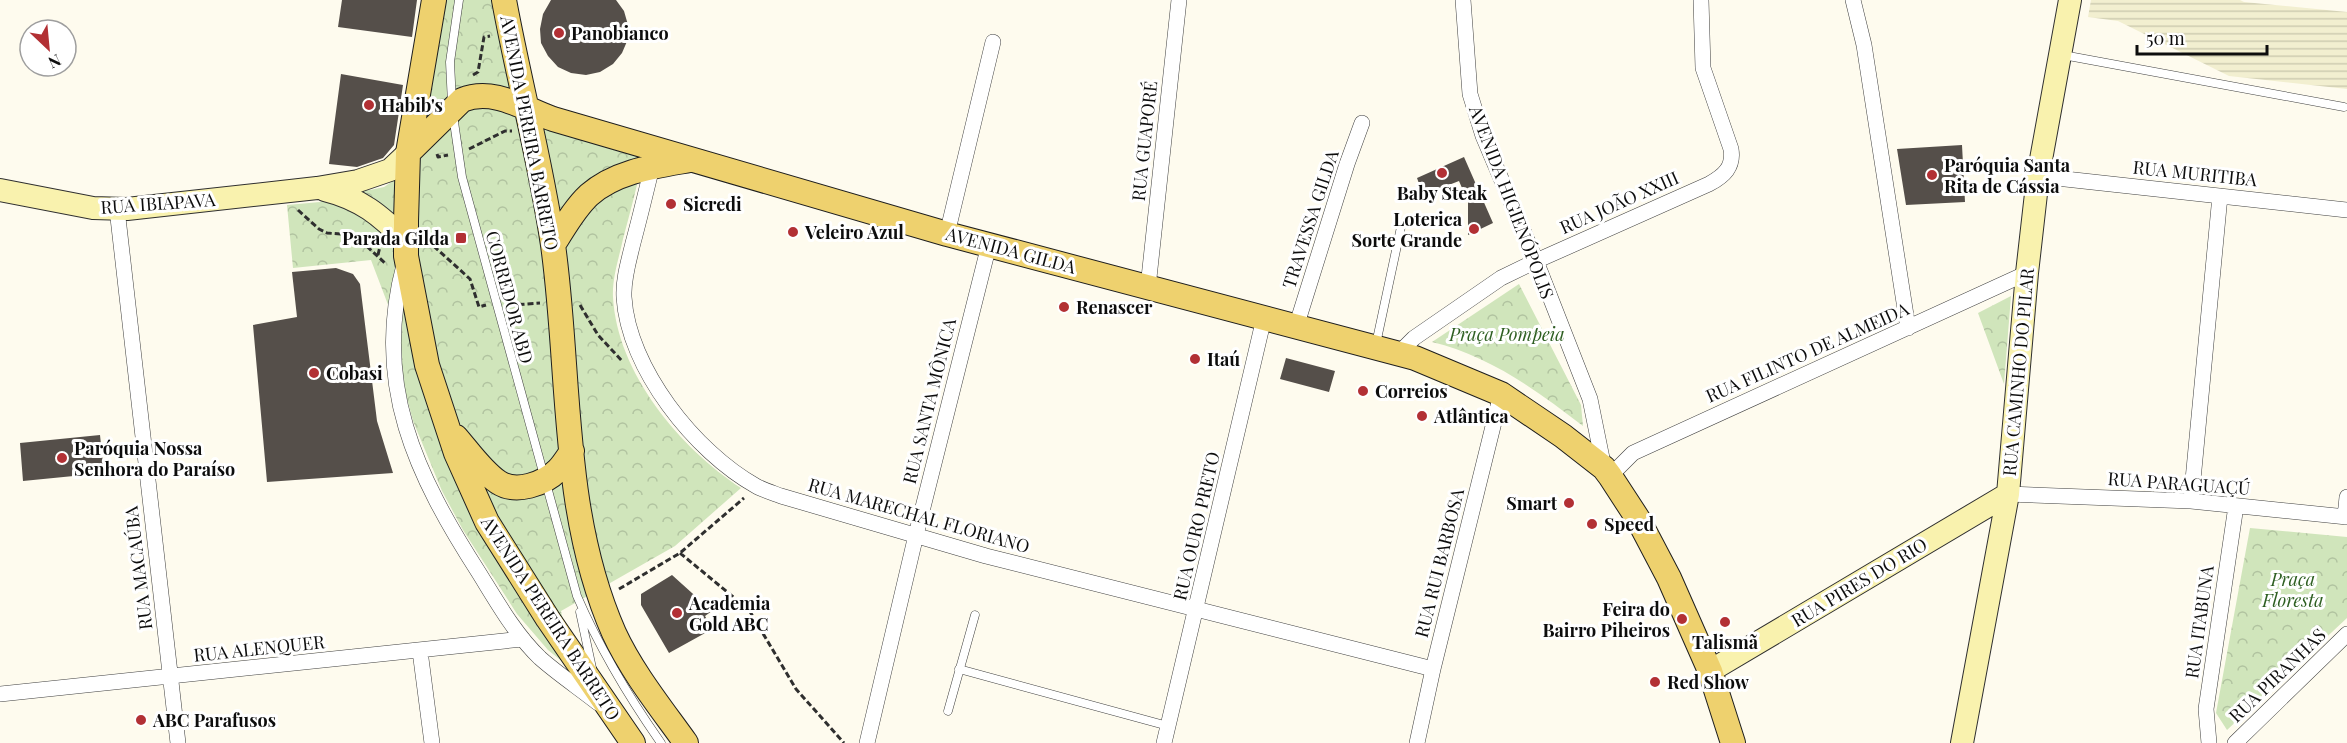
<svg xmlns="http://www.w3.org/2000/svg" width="2347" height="743" viewBox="0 0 2347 743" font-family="'Playfair Display',serif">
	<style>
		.farmland { fill: url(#farmland-rules) }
		.park { fill: url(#park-crowns) }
		.building { fill: #554f4a }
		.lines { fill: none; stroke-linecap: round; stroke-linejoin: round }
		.service-casing { stroke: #404040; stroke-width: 9 }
		.minor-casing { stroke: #404040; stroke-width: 16 }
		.secondary-casing { stroke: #2f2f2f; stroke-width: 24 }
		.primary-casing { stroke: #1e1e1e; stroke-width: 26 }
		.path { stroke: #2f2f2f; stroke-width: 3; stroke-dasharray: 6 3; stroke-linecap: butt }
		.service { stroke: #fff; stroke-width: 8 }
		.minor { stroke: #fff; stroke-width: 15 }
		.secondary { stroke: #f9f2ae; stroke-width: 22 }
		.primary { stroke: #eed16e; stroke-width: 24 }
		.poi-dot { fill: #b23034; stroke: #fff; stroke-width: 2 }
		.labels { text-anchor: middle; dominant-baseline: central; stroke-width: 6; stroke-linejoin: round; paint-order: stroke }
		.poi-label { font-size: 18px; font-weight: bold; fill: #0d0d0d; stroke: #fff; text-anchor: start }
		.street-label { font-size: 18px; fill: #0d0d0d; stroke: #fff }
		.park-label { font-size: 18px; font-style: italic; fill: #2e5f22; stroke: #fff }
	</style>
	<defs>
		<pattern id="farmland-rules" width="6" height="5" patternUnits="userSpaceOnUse" patternTransform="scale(1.5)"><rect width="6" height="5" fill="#f2efd0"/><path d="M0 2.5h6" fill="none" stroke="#ceccb1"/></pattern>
		<pattern id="park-crowns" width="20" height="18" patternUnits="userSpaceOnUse" patternTransform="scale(1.5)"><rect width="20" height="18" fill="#d0e5bb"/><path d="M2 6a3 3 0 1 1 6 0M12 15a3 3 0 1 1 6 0" fill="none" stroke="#b1c3a0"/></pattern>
	</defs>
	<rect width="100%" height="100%" fill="#fefbee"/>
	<path class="farmland" d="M2091,0H2240L2244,2L2347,12V89L2229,76L2118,21L2088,17Z"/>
	<path class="park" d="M443,0H494L521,119L657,158L643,159C637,186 630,213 623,239C619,258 612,278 613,297C617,373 680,448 741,488L675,546L561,611L574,671L548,650L517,614L463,530L442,491L413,421L405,391L398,331L371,260L293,268L287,205L320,202L343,192L370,190L384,187L399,177Z
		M1519,284L1581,405L1583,426C1538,391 1488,355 1432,342Z
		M2011,296L2004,384L1978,313Z
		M2250,528L2347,537V618L2227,730L2216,713Z"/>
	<path class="building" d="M342,0H417L412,37L338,27Z
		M551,0H616L624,11L628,25V39L622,53L613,64L600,72L586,75L571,73L558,67L548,56L541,43L540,29L543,14Z
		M341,74L403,85L394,145L383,158L357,167L329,164Z
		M1962,145L1965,202L1906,205L1897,149Z
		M1464,157L1493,223L1468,235V202L1459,181L1423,195L1417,178Z
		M336,268L353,274L360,284L377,421L393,473L267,482L253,325L297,317L292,272Z
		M1286,358L1335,371L1329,392L1280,379Z
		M100,435L104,473L23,481L20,443Z
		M672,575L712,611L705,616L711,627L707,632L669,653L641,605V594Z"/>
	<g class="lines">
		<defs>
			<path id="service" d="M2063,55L2344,107
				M452,103L450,62L459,0
				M453,115L462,177L577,596C600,649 628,696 661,743
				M1376,344L1401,227
				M580,612L592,668
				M959,669L1168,726
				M948,711L975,615"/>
			<path id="minor" d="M1463,0L1470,94L1483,136L1536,261L1590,399L1604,468
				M1853,0L1864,45L1908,328
				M652,167C646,192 640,217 633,243C629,260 623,279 624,297C628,368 695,452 756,486C763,490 773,493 781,496L986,556L1433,669
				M2038,176L2347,210
				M117,209L178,743
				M947,234L993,42
				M404,265C372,384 416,475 479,573C497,602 515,634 540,658C558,674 579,688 598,703
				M1148,287L1179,0
				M1296,327L1347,164L1362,123
				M1398,354L1414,338L1501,278L1536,261L1709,184C1724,176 1734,167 1731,149L1703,68L1701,0
				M1610,476L1633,453L2027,273
				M2008,494L2191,501L2347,517
				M2191,501L2220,196
				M2345,517L2347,497
				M420,651L432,743
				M0,694L523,639
				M867,743L916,535L989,245
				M1164,743L1264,318
				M1417,743L1433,669L1501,394
				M2209,743L2206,709L2236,506
				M2235,743L2347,634"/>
			<path id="secondary" d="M0,190L93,208L127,209L317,188L358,181L390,170L408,153
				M325,190C361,199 380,215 406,241
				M1710,671L2008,494
				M1962,743L2008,494L2027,273L2038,176L2070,0"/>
			<path id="primary" d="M434,0L408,153L406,221V256L427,365L456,453L487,522L548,619L633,743
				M504,0C519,82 541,162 553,245C571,373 560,511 614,633C632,672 661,708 686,743
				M408,153L462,100C494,87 524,109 553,119L947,234L1415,358L1501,394L1563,436L1604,468L1610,476L1638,519L1669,578L1710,671L1733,743
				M553,245C564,228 574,209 589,195C616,171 656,166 690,160
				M456,437C469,452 482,471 498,482C516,494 544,484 558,470C563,465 568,457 572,451"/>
		</defs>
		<use href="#service" class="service-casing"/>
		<use href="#minor" class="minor-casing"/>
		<use href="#secondary" class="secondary-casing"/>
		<use href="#primary" class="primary-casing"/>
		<path class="path" d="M473,75L478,72L484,37L490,36
			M469,149L505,131H512
			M437,154L438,157L448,155
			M298,210L319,229L327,233L352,235L360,240L386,264
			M427,240L470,279L479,307L486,305
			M378,255L381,242
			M507,300L512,298L513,305L540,303
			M580,305L598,335L623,362
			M680,553L749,610L796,689L844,743
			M619,589L680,553L744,498"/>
		<use href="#service" class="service"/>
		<use href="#minor" class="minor"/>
		<use href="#secondary" class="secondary"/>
		<use href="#primary" class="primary"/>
	</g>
	<g class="poi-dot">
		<circle cx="559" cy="33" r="6"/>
		<circle cx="369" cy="105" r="6"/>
		<circle cx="1442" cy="173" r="6"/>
		<circle cx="1932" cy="175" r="6"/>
		<circle cx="671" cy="204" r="6"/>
		<circle cx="1474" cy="229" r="6"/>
		<circle cx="793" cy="232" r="6"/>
		<rect x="455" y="232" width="12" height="12" rx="3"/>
		<circle cx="1064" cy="307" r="6"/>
		<circle cx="1195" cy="359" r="6"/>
		<circle cx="314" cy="373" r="6"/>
		<circle cx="1363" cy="391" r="6"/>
		<circle cx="1422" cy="416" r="6"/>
		<circle cx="62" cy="458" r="6"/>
		<circle cx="1569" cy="503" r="6"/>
		<circle cx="1592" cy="524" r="6"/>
		<circle cx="677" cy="613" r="6"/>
		<circle cx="1682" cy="619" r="6"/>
		<circle cx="1725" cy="622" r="6"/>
		<circle cx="1655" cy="682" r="6"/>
		<circle cx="141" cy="720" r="6"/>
	</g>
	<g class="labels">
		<g class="poi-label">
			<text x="571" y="33">Panobianco</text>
			<text x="381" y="105">Habib's</text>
			<text x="1944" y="165">Paróquia Santa<tspan x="1944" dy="21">Rita de Cássia</tspan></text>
			<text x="1442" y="193" text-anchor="middle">Baby Steak</text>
			<text x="683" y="204">Sicredi</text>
			<text x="1462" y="219" text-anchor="end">Loterica<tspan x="1462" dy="21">Sorte Grande</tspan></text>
			<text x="805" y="232">Veleiro Azul</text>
			<text x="449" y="238" text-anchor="end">Parada Gilda</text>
			<text x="1076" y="307">Renascer</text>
			<text x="1207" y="359">Itaú</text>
			<text x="326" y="373">Cobasi</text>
			<text x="1375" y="391">Correios</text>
			<text x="1434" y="416">Atlântica</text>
			<text x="74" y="448">Paróquia Nossa<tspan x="74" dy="21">Senhora do Paraíso</tspan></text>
			<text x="1557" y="503" text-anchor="end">Smart</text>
			<text x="1604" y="524">Speed</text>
			<text x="689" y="603">Academia<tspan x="689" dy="21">Gold ABC</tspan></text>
			<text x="1670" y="609" text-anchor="end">Feira do<tspan x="1670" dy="21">Bairro Piheiros</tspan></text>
			<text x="1725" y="642" text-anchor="middle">Talismã</text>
			<text x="1667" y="682">Red Show</text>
			<text x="153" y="720">ABC Parafusos</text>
		</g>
		<g class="street-label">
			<text transform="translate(530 133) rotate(79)">AVENIDA PEREIRA BARRETO</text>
			<text transform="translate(1144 141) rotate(-84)">RUA GUAPORÉ</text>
			<text transform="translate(2195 173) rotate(6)">RUA MURITIBA</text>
			<text transform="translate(1512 202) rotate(69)">AVENIDA HIGIENÓPOLIS</text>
			<text transform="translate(1619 202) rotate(-24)">RUA JOÃO XXIII</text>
			<text transform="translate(158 203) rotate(-4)">RUA IBIAPAVA</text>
			<text transform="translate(1310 219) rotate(-72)">TRAVESSA GILDA</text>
			<text transform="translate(1011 250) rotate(15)">AVENIDA GILDA</text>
			<text transform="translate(510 297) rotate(75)">CORREDOR ABD</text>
			<text transform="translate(1807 352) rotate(-24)">RUA FILINTO DE ALMEIDA</text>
			<text transform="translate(2018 372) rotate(-85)">RUA CAMINHO DO PILAR</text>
			<text transform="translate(929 401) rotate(-76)">RUA SANTA MÔNICA</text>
			<text transform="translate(2179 483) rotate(4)">RUA PARAGUAÇÚ</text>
			<text transform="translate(919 515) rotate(16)">RUA MARECHAL FLORIANO</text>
			<text transform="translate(1196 526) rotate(-77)">RUA OURO PRETO</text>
			<text transform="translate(1439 563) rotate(-76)">RUA RUI BARBOSA</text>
			<text transform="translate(138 568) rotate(-97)">RUA MACAÚBA</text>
			<text transform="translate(1859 582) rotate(-31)">RUA PIRES DO RIO</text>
			<text transform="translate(551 618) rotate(57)">AVENIDA PEREIRA BARRETO</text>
			<text transform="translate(2199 622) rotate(-82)">RUA ITABUNA</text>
			<text transform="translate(259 648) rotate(-6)">RUA ALENQUER</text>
			<text transform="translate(2277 675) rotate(-44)">RUA PIRANHAS</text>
		</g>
		<g class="park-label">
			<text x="1507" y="334">Praça Pompeia</text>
			<text x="2293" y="579">Praça<tspan x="2293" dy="21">Floresta</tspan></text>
		</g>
	</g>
	<g transform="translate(48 48) rotate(154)"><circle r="28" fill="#ffffff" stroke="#9e9e9e" stroke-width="1.5"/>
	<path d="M0-4.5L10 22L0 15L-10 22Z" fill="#b23034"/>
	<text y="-9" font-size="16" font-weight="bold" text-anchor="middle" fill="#0d0d0d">N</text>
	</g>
	<path d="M2137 45v9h130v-9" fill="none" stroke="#0d0d0d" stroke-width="3"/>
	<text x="2146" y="45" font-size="18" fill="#0d0d0d" stroke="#ffffff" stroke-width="4.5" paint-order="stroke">50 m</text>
</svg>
